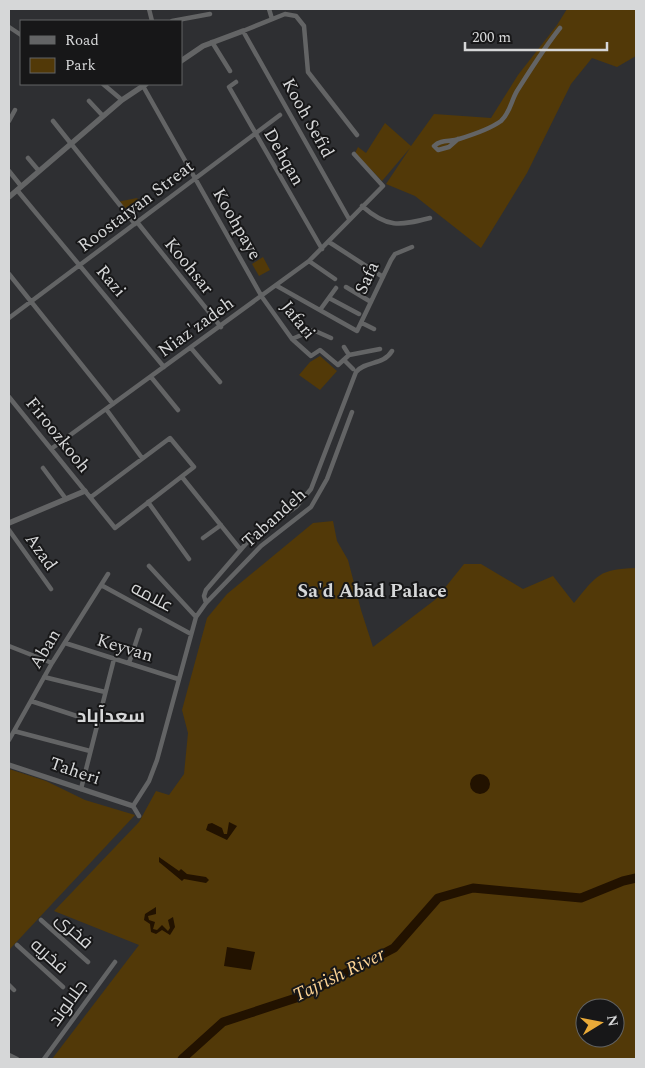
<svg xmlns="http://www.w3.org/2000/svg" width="645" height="1068" viewBox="0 0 645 1068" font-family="Spectral,Cairo,serif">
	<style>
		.green { fill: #523908; fill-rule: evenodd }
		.water { fill: #221200 }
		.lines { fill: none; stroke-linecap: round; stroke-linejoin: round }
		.river { stroke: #221200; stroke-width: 9 }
		.minor { stroke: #636465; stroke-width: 4.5 }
		.tertiary { stroke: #636465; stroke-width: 5.5 }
		.labels { text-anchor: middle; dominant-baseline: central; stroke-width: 4; stroke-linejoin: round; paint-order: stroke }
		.street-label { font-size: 18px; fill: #d6d7d8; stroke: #171718 }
		.neighbourhood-label { font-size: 19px; font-weight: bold; fill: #d6d7d8; stroke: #171718 }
		.water-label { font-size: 19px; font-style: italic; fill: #fcd394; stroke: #171718 }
	</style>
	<rect width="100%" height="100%" fill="#2e2f32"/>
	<path class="green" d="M567,9H636V56L617,67L592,58L571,84L527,173L481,248L415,196L386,184L410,148L382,181L355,153L358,147L366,153L385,123L411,146L434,114L491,118L518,75L557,25Z
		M137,198L142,204L138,208H133L129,212L117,202Z
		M263,257L270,270L259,276L252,264Z
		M320,356L337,371L320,390L299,375L310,362Z
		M333,521L337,541L348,560L361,610L373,647L436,599L464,564H481L523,589L553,576L574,603C597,575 599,569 636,568V1059H52L139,945L54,911L139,822L156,791L169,795L184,774L188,733L182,710L207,618L227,594L313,523ZM585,1008H615V1038H585Z
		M9,769L46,781L85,800L135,815L9,950Z"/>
	<path class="water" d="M470 784a10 10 0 1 1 20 0a10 10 0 1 1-20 0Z
		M229,822L237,826L227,840L206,830L208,824L212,823L222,828L224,834H227Z
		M159,857L179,871L181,869L187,874L206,877L209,880L206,883L184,879L182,881L159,862Z
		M156,907V914L148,916L149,920L155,922L153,929L157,930L162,925L168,931L170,928L168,920L173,917L175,927L170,935L162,930L156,934L151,932L150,924L144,920L145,914Z
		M227,947L255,952L251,970L224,966Z"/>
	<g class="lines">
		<path class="river" d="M182,1059L223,1022L302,996L394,948L438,898L473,888L581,898L623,881L636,878"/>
		<path class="minor" d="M149,9L152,21
			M269,9L272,19
			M172,21L210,14
			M9,27L21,35
			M212,42L230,71
			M236,82L229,87L322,249
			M103,84L122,100
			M143,86L262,297L292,339L311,356L320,350L338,365L349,355L380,349
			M89,101L103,116
			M9,121L15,110
			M53,121L135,224
			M458,139L449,147L438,150L434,146C441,139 450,142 459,139C472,135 490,129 501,121C510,113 511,101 517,91C531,69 544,48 560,28
			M28,158L39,171
			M9,171L21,186
			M17,190L164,367
			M362,206C387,228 399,226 430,218
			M349,219L243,31L285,14L296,16L304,26L308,72L357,135
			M137,222L221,327
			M329,242L383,277
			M309,261L335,279
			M9,274L113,404
			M277,286L357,331L391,260L395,254L412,247
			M346,287L371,302
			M329,298L359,314
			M320,310L336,288
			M9,318L280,115
			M362,323L374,329
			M292,339L313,330L331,338
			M344,347L349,355
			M191,348L220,382
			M344,360L353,369
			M151,377L178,410
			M9,397L115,528L194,467L170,438L91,497
			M106,409L142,458
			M51,449L309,261L383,186L354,154
			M43,468L66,499
			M182,477L240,549
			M148,502L189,559
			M9,530L51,589
			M203,538L221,525
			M149,566L196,617
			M101,585L191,634
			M206,603L204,596L206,590L250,539L296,507L311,489L356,372C366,360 383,366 392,351
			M65,643L178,679
			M9,646L52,663
			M129,663L140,630
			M44,677L105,692
			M31,701L98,723
			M14,731L90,751
			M9,740L52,663L108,574
			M81,789L114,659
			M139,816L133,806L149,781L157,760L196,617L206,603L261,546L311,507L327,479L352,412
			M41,920L88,962
			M17,945L63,987
			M9,985L14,990
			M9,1055L17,1059
			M44,1059L115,962"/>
		<path class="tertiary" d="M181,61L203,46L243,31
			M9,197L122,100L146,84
			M9,523L85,491
			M9,765L133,806"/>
	</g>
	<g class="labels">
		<g class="street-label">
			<text transform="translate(308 118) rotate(61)">Kooh Sefid</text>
			<text transform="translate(284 157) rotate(60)">Dehqan</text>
			<text transform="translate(136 206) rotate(-37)">Roostaiyan Streat</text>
			<text transform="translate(237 224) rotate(60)">Koohpaye</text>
			<text transform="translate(189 266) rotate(51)">Koohsar</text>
			<text transform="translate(367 278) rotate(-65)">Safa</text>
			<text transform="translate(111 281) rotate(50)">Razi</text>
			<text transform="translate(298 320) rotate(51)">Jafari</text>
			<text transform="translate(196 327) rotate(-36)">Niaz'zadeh</text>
			<text transform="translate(58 435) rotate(51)">Firoozkooh</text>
			<text transform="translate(274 518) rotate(-42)">Tabandeh</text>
			<text transform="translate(41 552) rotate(55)">Azad</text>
			<text transform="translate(152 597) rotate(28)">علامه</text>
			<text transform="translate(125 648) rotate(17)">Keyvan</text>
			<text transform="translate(45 649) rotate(-59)">Aban</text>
			<text transform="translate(75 771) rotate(19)">Taheri</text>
			<text transform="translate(74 931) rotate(42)">فخری</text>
			<text transform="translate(49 956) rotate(42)">فخریه</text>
			<text transform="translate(68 1003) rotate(-54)">جلالوند</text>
		</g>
		<g class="neighbourhood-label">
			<text x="372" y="591">Sa'd Abād Palace</text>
			<text x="111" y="716">سعدآباد</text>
		</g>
		<g class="water-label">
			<text transform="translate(339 975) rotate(-26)">Tajrish River</text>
		</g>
	</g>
	<rect width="645" height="1068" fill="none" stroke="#d6d7d8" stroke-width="20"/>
	<rect x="20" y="20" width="162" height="65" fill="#171718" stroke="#636465"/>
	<rect x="30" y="36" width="25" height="8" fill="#636465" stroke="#636465"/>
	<text x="65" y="45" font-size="15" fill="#d6d7d8">Road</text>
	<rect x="30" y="58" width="25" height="15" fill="#523908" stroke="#636465"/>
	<text x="65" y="70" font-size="15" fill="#d6d7d8">Park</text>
	<g transform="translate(600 1023) rotate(80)"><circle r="24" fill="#171718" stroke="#636465"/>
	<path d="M0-4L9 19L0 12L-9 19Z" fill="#e9aa38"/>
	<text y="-8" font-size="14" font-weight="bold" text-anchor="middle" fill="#d6d7d8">N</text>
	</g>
	<path d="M465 42v8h142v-8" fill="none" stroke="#d6d7d8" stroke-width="2.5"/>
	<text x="472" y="42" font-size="15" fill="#d6d7d8" stroke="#171718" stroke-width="4" paint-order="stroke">200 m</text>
</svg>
